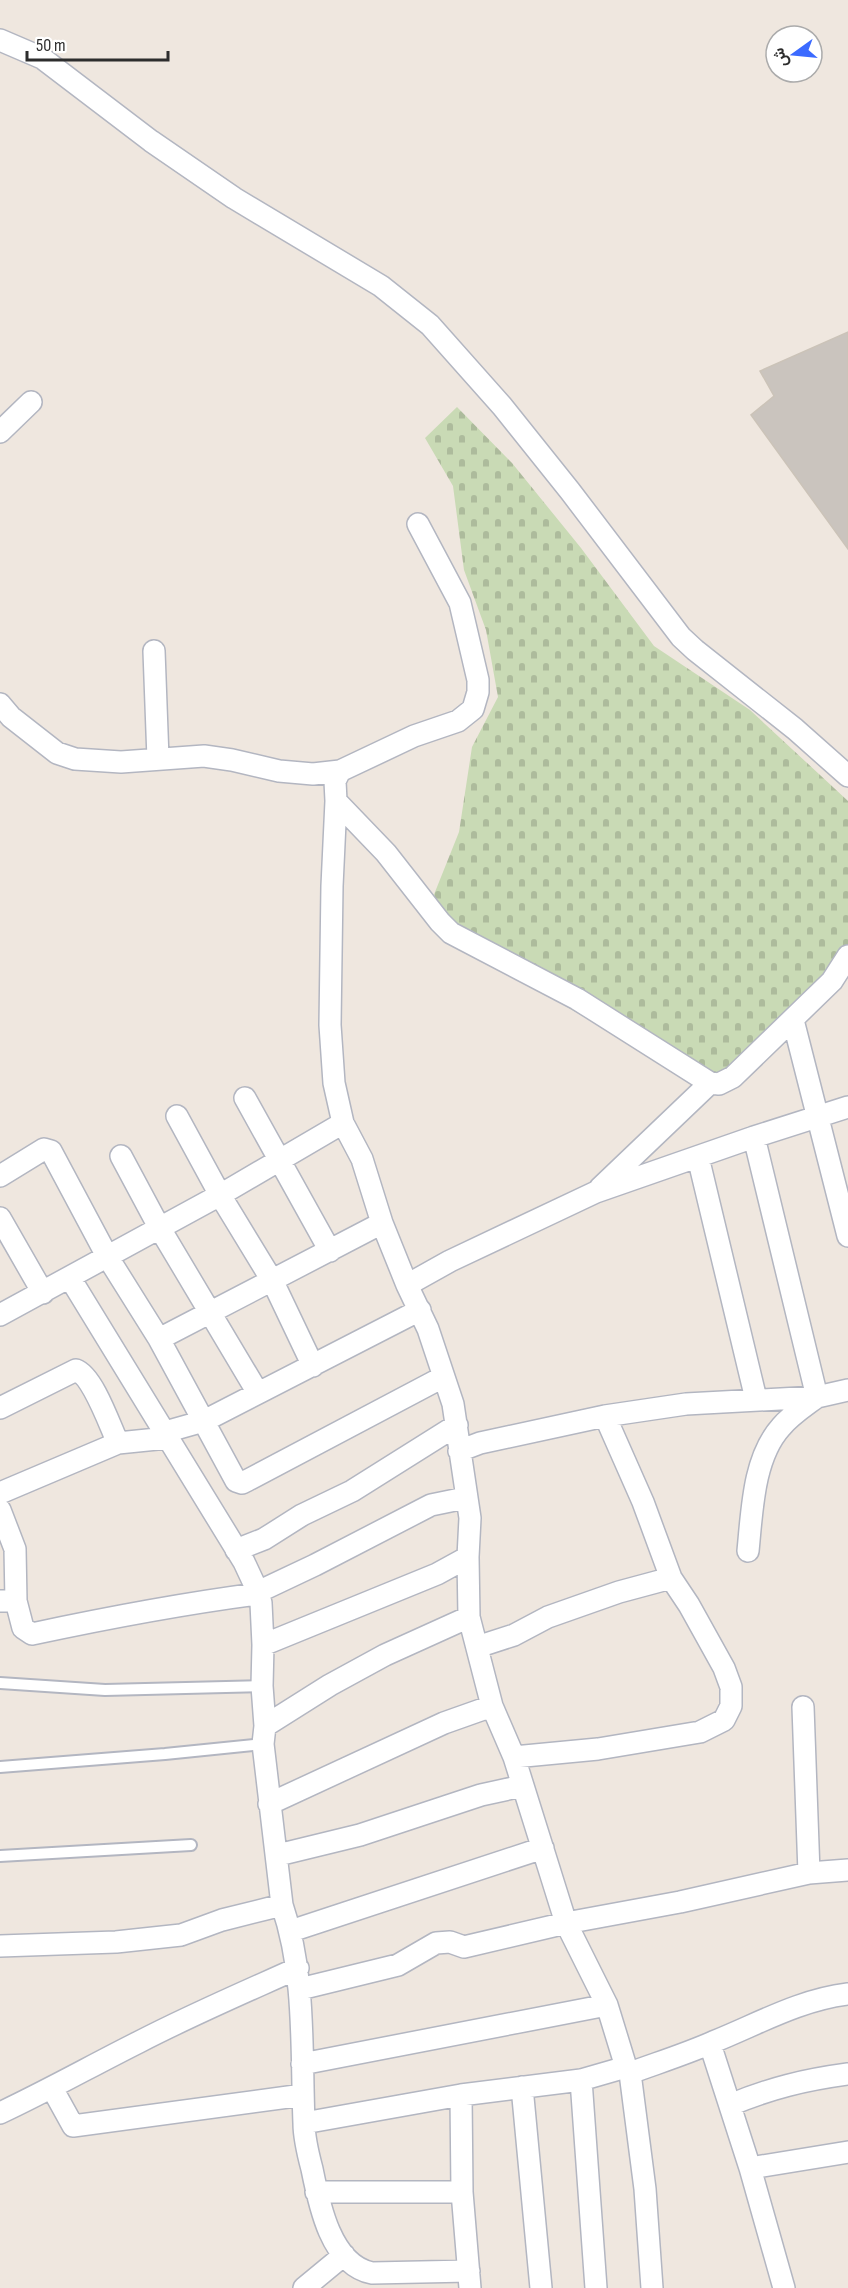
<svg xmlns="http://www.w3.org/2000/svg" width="848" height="2288" viewBox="0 0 848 2288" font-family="'Sofia Sans Condensed',Vazirmatn,sans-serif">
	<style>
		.cemetery { fill: url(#cemetery-stones) }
		.building { fill: #cac4be; stroke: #cbc3b8; stroke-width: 1.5 }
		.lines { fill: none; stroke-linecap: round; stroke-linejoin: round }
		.service-casing { stroke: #b3b6c1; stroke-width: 14 }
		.minor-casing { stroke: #b3b6c1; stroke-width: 24 }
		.service { stroke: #fff; stroke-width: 10 }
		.minor { stroke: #fff; stroke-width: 21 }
	</style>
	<defs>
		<pattern id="cemetery-stones" width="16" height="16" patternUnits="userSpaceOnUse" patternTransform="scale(1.5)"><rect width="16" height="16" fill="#c9dab5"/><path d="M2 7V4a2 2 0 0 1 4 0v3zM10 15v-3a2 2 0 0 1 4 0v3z" fill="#adbb9c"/></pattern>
	</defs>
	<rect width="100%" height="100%" fill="#efe7df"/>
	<path class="cemetery" d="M457,407L512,463L581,548L654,646L750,710L848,801V948L840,965L718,1080L690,1078L446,937L429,907L459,832L472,747L498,697L486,630L464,570L453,486L425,438Z"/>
	<path class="building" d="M848,332V549L751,415L774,396L760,371Z"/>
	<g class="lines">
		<defs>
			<path id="service" d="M0,1683L105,1690L262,1686
				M0,1767L165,1754L263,1744
				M0,1856L191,1845"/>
			<path id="minor" d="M0,40L42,58L151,141L234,198L381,286L430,325L502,406L570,491L681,637L695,650L795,729L848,776
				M0,432L31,402
				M154,651L158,759
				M0,704L11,717L57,753L75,759L121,762L204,756L232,760L279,771L313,774L340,771L414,736L458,721L473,709L478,692V680L460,603L418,524
				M340,771L335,781L336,801L332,886L330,1025L334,1083L343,1123L362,1159L382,1223L407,1285L428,1329L453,1404L470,1518L468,1557L469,1617L492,1706L514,1757L566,1923L607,2005L626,2067L630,2073L645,2189L652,2288
				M336,801L386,853L440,922L451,933L577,999L710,1083L719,1084L733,1077L832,981L848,956
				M793,1020L848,1236
				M245,1098L330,1251
				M177,1116L220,1195L273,1282L313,1366
				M121,1156L159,1227L258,1393
				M698,1157L756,1399
				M0,1176L44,1149L51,1151L107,1256L159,1339L236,1481L242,1483L248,1480L443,1377
				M600,1188L710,1083
				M0,1218L43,1293
				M70,1278L244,1562L258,1592L261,1603L263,1645L262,1686L265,1726L263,1744L282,1905C306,1975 301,2050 304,2123L461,2095L581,2080L626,2067
				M407,1285L450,1261L596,1192L754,1137L848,1107
				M0,1315L220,1195L343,1123
				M159,1339L382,1223
				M0,1408L76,1370C93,1376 110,1426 118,1443
				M165,1432L204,1421L420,1310
				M459,1451L480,1443L605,1416L686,1404L817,1397L848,1390
				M0,1493L118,1443L167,1438
				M0,1510L15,1549L16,1601
				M236,1550L264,1539L302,1515L352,1491L457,1425
				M748,1551C752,1512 753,1458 781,1427C791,1415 805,1406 817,1397L754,1137
				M258,1592L315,1565L431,1505L465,1498
				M0,1601H16L23,1628L32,1634C107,1618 181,1604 257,1594
				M263,1645L437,1574L468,1557
				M477,1647L514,1635L548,1617L619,1592L671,1578
				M803,1707L809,1873
				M265,1726L330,1685L385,1655L469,1617
				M514,1757L598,1749L700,1732L724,1720L731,1706V1687L724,1668L689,1605L671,1578L643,1502L605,1416
				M269,1804L444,1723L492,1706
				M278,1855L360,1835L481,1795L522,1786
				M291,1931L543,1848
				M0,1946L116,1942L181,1935L222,1920L282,1905
				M300,1989L398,1965L436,1943L450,1942L464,1947L566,1923L680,1902L809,1873L848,1870
				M710,2044L750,2168L784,2288
				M302,2064L607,2005
				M630,2073C657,2063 686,2054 713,2042C758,2024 799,2000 848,1994
				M581,2080L596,2288
				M522,2087L541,2288
				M52,2088L73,2126L303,2095
				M461,2095L462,2192L470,2288
				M730,2105C771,2088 804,2080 848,2074
				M0,2113C47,2091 93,2065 139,2042C191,2015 245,1992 298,1968
				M304,2123C304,2138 308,2154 312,2169C319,2204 331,2265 372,2273L469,2271
				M750,2168L848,2152
				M316,2192H462
				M304,2288L344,2255"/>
		</defs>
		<use href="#service" class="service-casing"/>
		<use href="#minor" class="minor-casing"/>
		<use href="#service" class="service"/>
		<use href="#minor" class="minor"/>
	</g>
	<g transform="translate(794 54) rotate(255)"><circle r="28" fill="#ffffff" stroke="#ababab" stroke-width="1.5"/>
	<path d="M0-4.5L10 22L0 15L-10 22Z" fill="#3b6aff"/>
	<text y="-9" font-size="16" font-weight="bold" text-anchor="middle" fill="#2d2d2d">ش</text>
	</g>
	<path d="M27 51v9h141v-9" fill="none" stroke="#2d2d2d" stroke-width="3"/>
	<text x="36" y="51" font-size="18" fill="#2d2d2d" stroke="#ffffff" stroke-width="4.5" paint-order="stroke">50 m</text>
</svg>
